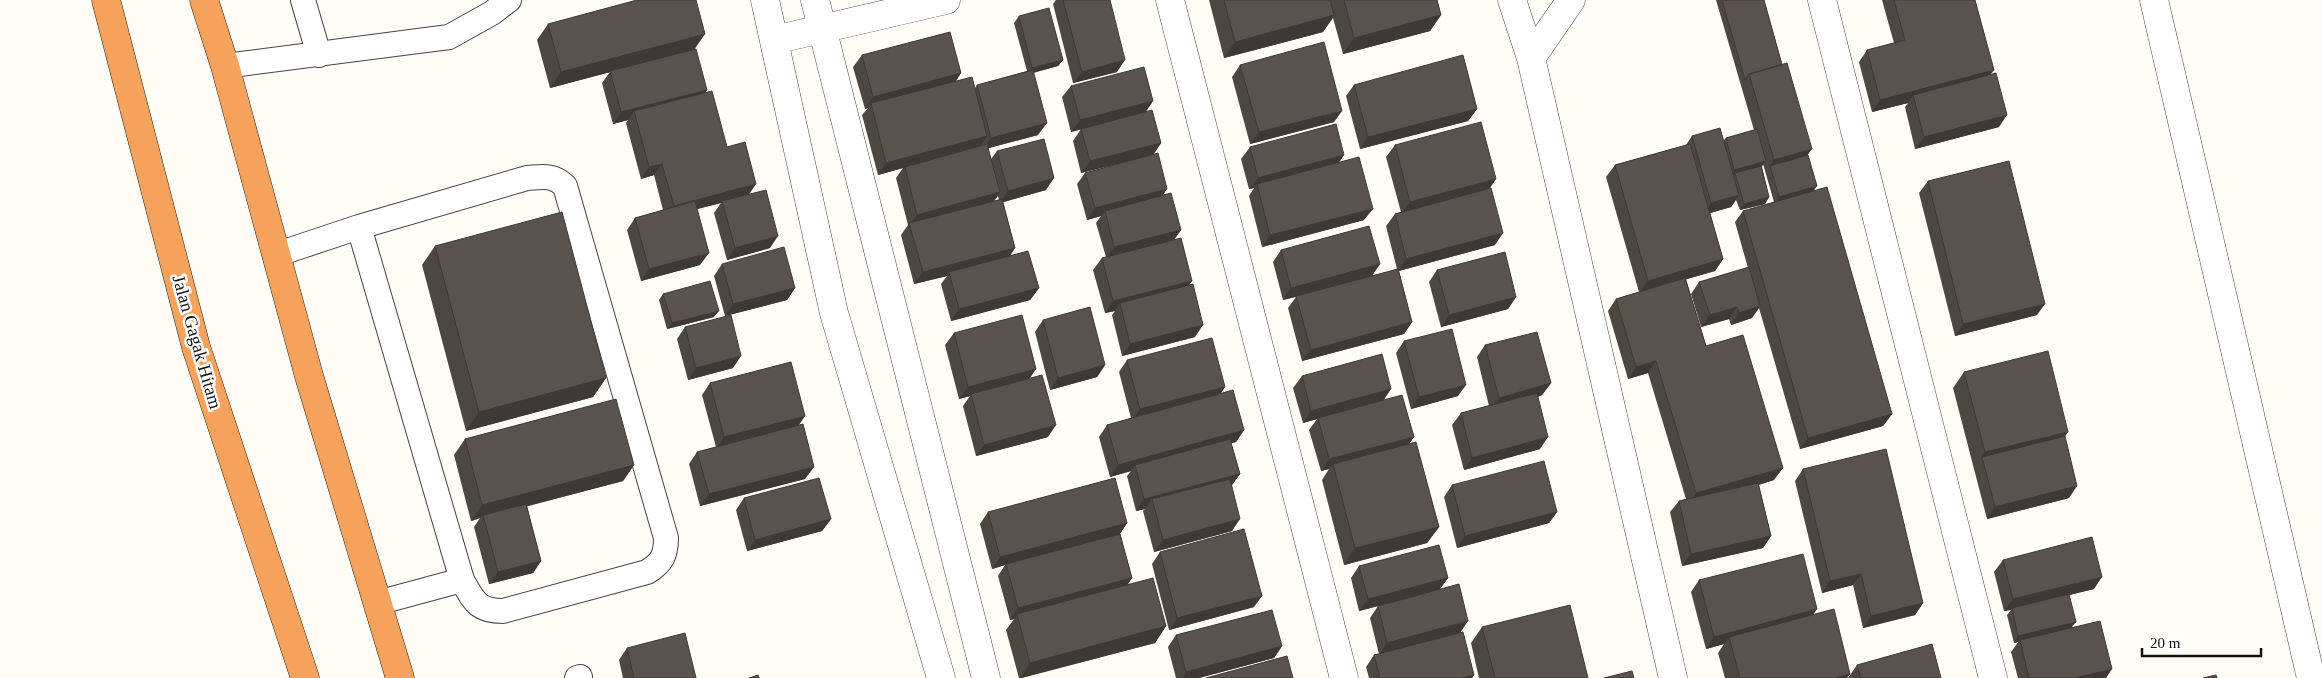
<svg xmlns="http://www.w3.org/2000/svg" width="2322" height="678" viewBox="0 0 2322 678" font-family="'Times New Roman',serif">
	<style>
		.lines { fill: none; stroke-linecap: round; stroke-linejoin: round }
		.lane-casing { stroke: #444; stroke-width: 26 }
		.street-casing { stroke: #444; stroke-width: 29 }
		.highway-casing { stroke: #222; stroke-width: 29 }
		.lane { stroke: #fff; stroke-width: 24 }
		.street { stroke: #fff; stroke-width: 28 }
		.highway { stroke: #f5a25d; stroke-width: 28 }
		.wall { fill: #4d4742; fill-rule: evenodd }
		.shaded-wall { fill: #3f3936 }
		.building { fill: #5a524d; stroke: #3f3936 }
		.labels { text-anchor: middle; dominant-baseline: central; stroke-width: 5; stroke-linejoin: round; paint-order: stroke }
		.street-label { font-size: 18px; fill: #111; stroke: #fff }
	</style>
	<rect width="100%" height="100%" fill="#fffdf5"/>
	<g class="lines">
		<defs>
			<path id="lane" d="M303,0L319,55
				M225,66L449,37L492,13L509,0
				M275,255L359,227L527,178C542,177 553,174 565,186L666,538C666,555 662,563 647,572L503,611C477,611 474,601 462,580L359,227
				M377,603L462,580
				M577,678L580,677"/>
			<path id="street" d="M765,0L834,313L941,678
				M815,0L986,678
				M1170,0L1344,678
				M1512,0L1531,58
				M1571,0L1531,58L1673,678
				M1822,0L1993,678
				M2154,0L2311,678
				M774,40L946,0"/>
			<path id="highway" d="M106,0L196,347L305,678
				M204,0L225,66L309,376L400,678"/>
		</defs>
		<use href="#lane" class="lane-casing"/>
		<use href="#street" class="street-casing"/>
		<use href="#highway" class="highway-casing"/>
		<use href="#lane" class="lane"/>
		<use href="#street" class="street"/>
		<use href="#highway" class="highway"/>
	</g>
	<path class="wall" d="M1056,0H1110L1117,72L1073,83L1053,4Z
		M1209,0H1437L1441,15L1430,31L1343,54L1333,18L1323,32L1224,58Z
		M1716,0H1764L1808,155L1814,190L1892,414L1883,426L1800,449L1759,308L1752,318L1731,325L1729,319L1701,327L1691,294L1699,282L1748,268L1735,222L1743,211L1774,202L1763,164L1762,167L1769,197L1765,204L1740,210L1736,200L1731,207L1710,213L1723,259L1715,271L1686,279L1706,346L1774,480L1759,485L1771,536L1763,548L1682,566L1670,512L1679,501L1686,499L1648,373L1628,379L1608,311L1616,299L1639,292L1606,177L1615,165L1686,145L1692,136L1724,140L1726,138L1754,130Z
		M1882,0H1975L1990,75L1999,127L1915,149L1905,107L1908,103L1872,112L1859,62L1867,50L1894,43Z
		M1019,16L1063,60L1058,66L1033,73L1038,135L988,148L991,159L997,151L1046,190L1003,202L1015,248L1010,256L1039,288L1030,300L951,321L941,284L947,276L914,284L901,235L908,225L896,178L903,168L878,175L862,115L868,108L865,109L853,67L862,55L961,73L956,81L975,88L977,85L1027,71L1014,23ZM998,196L999,200L994,201Z
		M548,24L694,49L707,90L705,93L727,147L749,194L770,248L727,260L714,213L721,203L697,209L700,265L641,281L627,230L635,218L663,210L654,175L641,179L626,123L628,120L613,124L602,83L610,72L550,88L537,40Z
		M1240,65L1334,122L1250,144L1232,77Z
		M1354,85L1477,109L1468,121L1360,149L1346,96Z
		M1071,86L1153,101L1145,112L1161,143L1153,155L1163,196L1181,230L1174,240L1192,281L1189,285L1195,337L1122,356L1112,315L1115,311L1105,313L1093,270L1102,258L1106,257L1096,223L1101,216L1087,220L1077,184L1085,173L1145,157L1081,173L1073,141L1081,129L1128,117L1071,132L1062,97Z
		M1395,145L1489,189L1495,245L1399,271L1412,322L1404,334L1302,361L1288,308L1296,297L1283,300L1273,262L1281,250L1380,264L1372,276L1397,269L1386,226L1395,214L1401,212L1386,157Z
		M1250,147L1339,163L1364,220L1262,247L1249,196L1254,188L1249,189L1241,159Z
		M1928,181L2037,315L1955,336L1919,193Z
		M435,246L606,378L593,397L466,431L422,265Z
		M722,264L795,288L787,300L725,316L714,276Z
		M1437,270L1516,297L1508,309L1441,327L1429,282Z
		M663,294L714,317L667,329L659,300Z
		M1043,320L1105,365L1097,377L1050,390L1035,332Z
		M685,327L733,368L688,380L677,339Z
		M954,333L1029,379L1048,437L976,456L963,406L970,396L959,399L945,345Z
		M1404,341L1458,396L1411,409L1396,353Z
		M1485,345L1551,383L1542,395L1538,397L1540,449L1464,470L1452,425L1461,413L1489,406L1477,357Z
		M1127,360L1225,387L1220,394L1244,430L1236,442L1231,443L1240,474L1232,485V531L1154,552L1143,511L1145,509L1136,511L1127,476L1131,471L1110,477L1099,437L1107,425L1131,418L1119,372Z
		M1964,372L2065,436L2069,498L1987,519L1953,388Z
		M1302,376L1391,389L1383,400L1414,437L1409,444L1439,527L1427,543L1344,565L1322,480L1329,469L1321,471L1309,430L1317,419L1303,423L1293,388Z
		M710,383L799,425L805,479L700,506L689,464L697,452L716,447L702,395Z
		M465,439L634,465L623,481L527,506L541,561L533,573L489,584L474,527L480,518L471,521L454,455Z
		M1803,469L1923,603L1915,615L1863,628L1853,585L1822,593L1795,481Z
		M1452,485L1557,512L1549,523L1457,548L1444,497Z
		M744,498L831,519L822,531L747,551L736,510Z
		M988,512L1127,523L1120,534L1132,578L1127,585L1166,626L1155,643L1022,678H1019L1006,630L1014,619L1010,620L998,576L1005,565L992,569L980,524Z
		M1160,552L1254,607L1169,630L1152,564Z
		M2003,560L2094,589L2069,595L2072,628L2106,678H2018L2011,652L2019,641L2014,643L2007,615L2011,610L2004,611L1994,572Z
		M1359,566L1448,578L1440,589L1461,632L1474,675L1472,678H1369L1366,667L1374,655L1379,654L1370,618L1378,606L1359,611L1351,578Z
		M1699,580L1813,615L1850,674L1847,678H1725L1718,653L1724,644L1706,649L1691,592Z
		M1482,627L1588,678H1479L1471,643Z
		M1176,635L1282,646L1274,658L1199,678H1176L1168,647Z
		M627,648L696,678H623L619,660Z
		M1857,665L1941,678H1848Z"/>
	<path class="shaded-wall" d="M1334,15L1323,32L1224,58L1235,42Z
		M1441,15L1430,31L1343,54L1354,38Z
		M705,34L694,50L550,88L561,72Z
		M1063,60L1058,66L1028,74L1032,68Z
		M1125,60L1117,72L1073,83L1082,72Z
		M1994,70L1985,82L1913,95L1908,103L1872,112L1880,100Z
		M961,73L953,85L871,103L868,108L865,109L873,97Z
		M707,90L699,102L634,111L628,120L613,124L621,112Z
		M1153,101L1145,113L1071,132L1080,120Z
		M1477,109L1468,121L1360,149L1368,137Z
		M1342,111L1334,122L1250,144L1259,132Z
		M2007,115L1999,127L1915,149L1924,137Z
		M1047,123L1038,135L982,150L991,138Z
		M987,136L979,148L905,167L903,168L878,175L886,163Z
		M1161,143L1153,155L1081,173L1090,161Z
		M1812,149L1803,161L1770,166L1774,160Z
		M1344,155L1336,167L1257,184L1254,188L1249,189L1258,178Z
		M1766,161L1761,167L1735,173L1734,175L1730,176L1734,170Z
		M662,164L654,175L641,179L649,167Z
		M1054,178L1046,190L1000,203L1008,191Z
		M1496,179L1488,191L1401,214L1410,202Z
		M756,184L748,196L722,201L721,203L665,217L674,206Z
		M1817,186L1812,193L1775,204L1779,197Z
		M1167,189L1159,201L1105,211L1101,216L1087,220L1095,208Z
		M1000,192L992,204L910,225L917,215Z
		M1739,195L1731,207L1703,215L1711,203Z
		M1769,197L1765,204L1740,210L1744,204Z
		M1373,209L1364,220L1262,247L1270,235Z
		M1181,230L1173,241L1106,259L1114,247Z
		M1503,233L1495,245L1398,271L1406,259Z
		M778,236L770,248L727,260L735,248Z
		M1015,248L1007,260L949,272L947,276L914,284L923,272Z
		M709,253L700,265L641,281L649,269Z
		M1723,259L1715,271L1639,293L1648,281Z
		M1380,264L1371,276L1283,300L1291,288Z
		M1192,281L1183,293L1120,303L1115,311L1105,313L1113,301Z
		M795,288L787,300L725,316L733,304Z
		M1039,288L1030,300L951,321L959,309Z
		M1516,297L1508,309L1441,327L1449,315Z
		M2045,304L2037,315L1955,336L1963,324Z
		M1760,306L1752,318L1731,325L1739,313Z
		M1737,307L1729,319L1701,327L1710,315Z
		M719,311L714,317L667,329L672,323Z
		M1412,322L1404,334L1302,361L1311,350Z
		M1203,325L1195,337L1122,356L1130,344Z
		M741,356L733,368L688,380L696,368Z
		M1656,361L1648,373L1628,379L1636,367Z
		M1105,365L1097,377L1050,390L1058,378Z
		M1036,369L1028,381L971,394L970,396L959,399L968,387Z
		M606,378L593,397L466,431L479,412Z
		M1551,383L1542,395L1490,410L1499,398Z
		M1466,385L1458,396L1411,409L1419,397Z
		M1225,387L1217,399L1132,421L1140,409Z
		M1391,389L1383,401L1318,418L1317,419L1303,423L1311,411Z
		M1892,414L1883,426L1800,449L1808,438Z
		M805,416L797,428L716,449L724,437Z
		M1056,425L1048,437L976,456L984,445Z
		M1244,430L1236,442L1136,469L1135,465L1131,471L1110,477L1118,465Z
		M2068,432L2057,448L1982,457L1985,452Z
		M1414,437L1405,449L1333,464L1329,469L1321,471L1329,459Z
		M1548,437L1540,449L1464,470L1472,458Z
		M634,465L623,481L483,518V515L480,518L471,521L482,505Z
		M814,467L805,479L700,506L709,494Z
		M1783,468L1774,480L1688,505L1696,493Z
		M1240,474L1231,486L1152,499L1145,509L1136,511L1144,499Z
		M2077,486L2069,498L1987,519L1995,507Z
		M1557,512L1549,523L1457,548L1465,536Z
		M831,519L822,531L747,551L755,540Z
		M1240,519L1232,531L1154,552L1163,540Z
		M1127,523L1119,535L1006,564L1005,565L992,569L1000,557Z
		M1439,527L1427,543L1344,565L1355,548Z
		M1771,536L1763,548L1682,566L1691,554Z
		M541,561L533,573L489,584L498,572Z
		M1861,574L1853,585L1822,593L1830,581Z
		M2102,577L2094,589L2012,609V608L2011,610L2004,611L2013,599Z
		M1132,578L1124,590L1017,614L1014,619L1010,620L1018,608Z
		M1448,578L1439,590L1359,611L1368,599Z
		M1262,596L1254,607L1169,630L1177,618Z
		M1923,603L1915,615L1863,628L1871,616Z
		M1817,609L1809,621L1729,637L1724,644L1706,649L1714,637Z
		M1468,621L1460,633L1379,655L1387,643Z
		M2076,622L2071,628L2014,643L2018,636Z
		M1166,626L1155,643L1020,678L1030,663Z
		M1282,646L1274,658L1199,678H1182L1186,672Z
		M2112,669L2106,678H2075Z
		M1850,674L1847,678H1835Z
		M1474,675L1472,678H1463Z"/>
	<path class="building" d="M637,0H696L705,34L561,72L548,24Z
		M1063,0H1110L1125,60L1082,72Z
		M1224,0H1330L1334,15L1235,42Z
		M1344,0H1437L1441,15L1354,38Z
		M1722,0H1764L1782,65L1749,74L1745,80Z
		M1894,0H1975L1994,70L1880,100L1867,50L1905,40Z
		M1049,8L1063,60L1032,68L1019,16Z
		M950,32L961,73L873,97L862,55Z
		M1324,42L1342,111L1259,132L1240,65Z
		M696,49L707,90L621,112L610,71Z
		M1463,55L1477,109L1368,137L1354,85Z
		M1787,63L1812,149L1774,160L1749,74Z
		M1144,67L1153,101L1080,120L1071,86Z
		M1033,70L1047,123L991,138L977,85Z
		M1996,73L2007,115L1924,137L1913,95Z
		M972,77L987,136L886,163L871,103Z
		M712,91L727,147L745,142L756,184L674,206L662,164L649,167L634,111Z
		M1152,110L1161,143L1090,161L1081,129Z
		M1481,122L1496,179L1410,202L1395,145Z
		M1336,124L1344,155L1258,178L1250,147Z
		M1720,128L1739,195L1711,203L1692,136Z
		M1757,129L1766,161L1734,170L1726,138Z
		M1044,139L1054,178L1008,191L997,151Z
		M987,144L1000,192L917,215L905,167Z
		M1690,144L1723,259L1648,281L1615,165Z
		M1158,153L1167,189L1095,208L1085,173Z
		M1808,155L1817,186L1779,197L1770,166Z
		M1359,157L1373,209L1270,235L1257,184Z
		M2009,161L2045,304L1963,324L1928,181Z
		M1761,166L1769,197L1744,204L1735,173Z
		M1827,187L1892,414L1808,438L1743,211Z
		M1491,188L1503,233L1406,259L1395,214Z
		M766,190L778,236L735,248L722,201Z
		M1171,193L1181,230L1114,247L1105,211Z
		M1002,199L1015,248L923,272L909,223Z
		M695,201L709,253L649,269L635,218Z
		M562,212L606,378L479,412L435,246Z
		M1369,226L1380,264L1291,288L1281,250Z
		M1181,238L1192,281L1113,301L1102,258Z
		M784,247L795,288L733,304L722,264Z
		M1028,251L1039,288L959,309L949,272Z
		M1505,252L1516,297L1449,315L1437,270Z
		M1749,267L1760,306L1739,313L1737,307L1710,315L1699,282Z
		M1398,269L1412,322L1311,350L1296,296Z
		M1685,278L1706,346L1743,335L1783,468L1696,493L1656,361L1636,367L1616,299Z
		M710,281L719,311L672,323L663,294Z
		M1193,284L1203,325L1130,344L1120,303Z
		M1090,307L1105,365L1058,378L1043,320Z
		M731,315L741,356L696,368L685,327Z
		M1022,315L1036,369L968,387L954,333Z
		M1452,329L1466,385L1419,397L1404,341Z
		M1537,332L1551,383L1499,398L1485,345Z
		M1212,338L1225,387L1140,409L1127,360Z
		M2048,351L2068,432L1985,452L1964,372Z
		M1382,354L1391,389L1311,411L1302,376Z
		M791,362L805,416L724,437L710,383Z
		M1042,375L1056,425L984,445L971,394Z
		M1233,390L1244,430L1118,465L1107,425Z
		M1537,393L1548,437L1472,458L1461,413Z
		M1402,395L1414,437L1329,459L1318,418Z
		M616,399L634,465L482,505L465,439Z
		M803,424L814,467L709,494L697,452Z
		M2065,436L2077,486L1995,507L1982,457Z
		M1230,439L1240,474L1144,499L1135,465Z
		M1416,442L1439,527L1355,548L1333,464Z
		M1886,449L1923,603L1871,616L1861,574L1830,581L1803,469Z
		M1544,461L1557,512L1465,536L1452,485Z
		M819,478L831,519L755,540L744,498Z
		M1115,478L1127,523L1000,557L988,512Z
		M1230,479L1240,519L1163,540L1152,499Z
		M1758,483L1771,536L1691,554L1679,501Z
		M526,504L541,561L498,572L483,515Z
		M1244,529L1262,596L1177,618L1160,552Z
		M1120,534L1132,578L1018,608L1006,564Z
		M2092,537L2102,577L2013,599L2003,560Z
		M1439,545L1448,578L1368,599L1359,566Z
		M1803,554L1817,609L1714,637L1699,580Z
		M1153,578L1166,626L1030,663L1017,614Z
		M1459,584L1468,621L1387,643L1378,606Z
		M2069,594L2076,622L2018,636L2012,608Z
		M1570,605L1588,678H1495L1482,627Z
		M1834,609L1850,674L1835,678H1740L1729,637Z
		M1272,610L1282,646L1186,672L1176,635Z
		M2100,621L2112,669L2075,678H2029L2020,640Z
		M1463,632L1474,675L1463,678H1380L1374,655Z
		M685,633L696,678H634L627,648Z
		M1932,644L1941,678H1861L1857,665Z
		M1287,656L1293,678H1206Z
		M1632,671L1634,678H1604Z
		M758,675L759,678H749Z
		M2216,675L2217,678H2203Z"/>
	<g class="labels">
		<g class="street-label">
			<text transform="translate(197 342) rotate(74)">Jalan Gagak Hitam</text>
		</g>
	</g>
	<path d="M2142 648v8h119v-8" fill="none" stroke="#111111" stroke-width="2.5"/>
	<text x="2150" y="648" font-size="15" fill="#111111" stroke="#ffffff" stroke-width="4" paint-order="stroke">20 m</text>
</svg>
